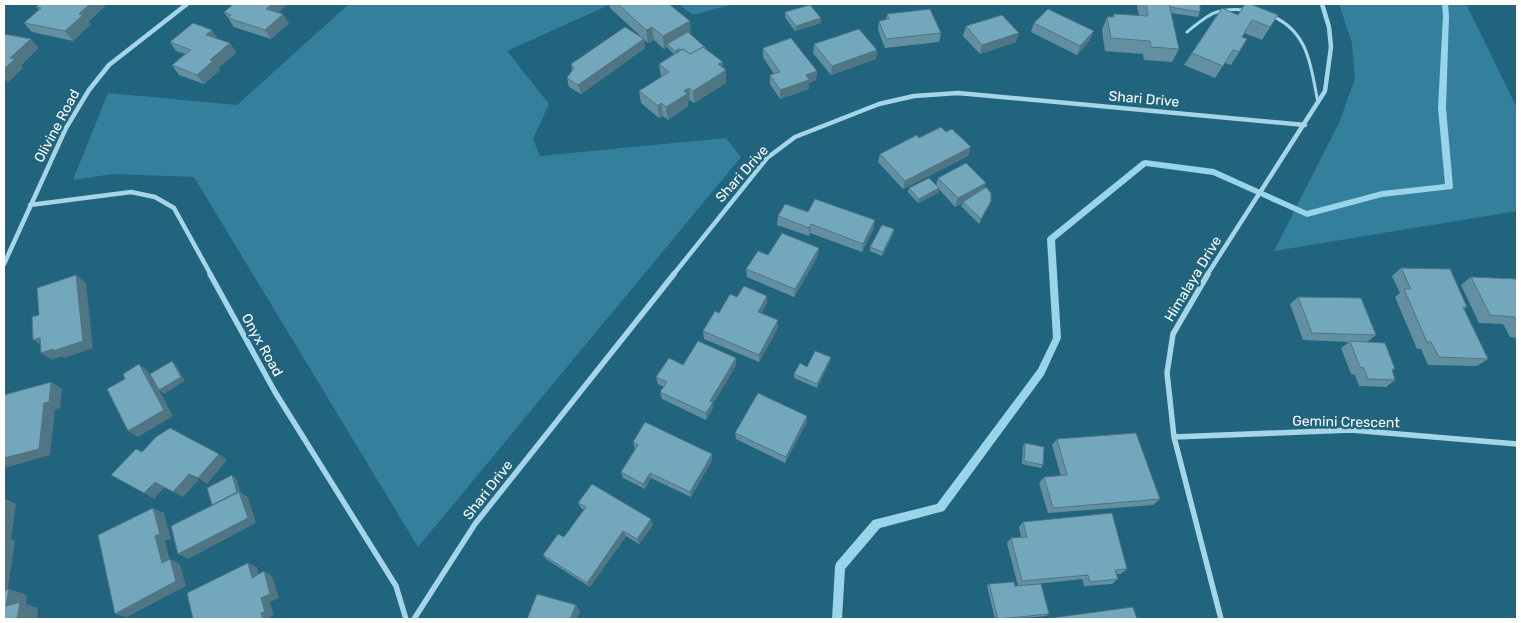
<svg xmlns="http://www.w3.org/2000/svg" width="1521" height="623" viewBox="0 0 1521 623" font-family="Rubik,sans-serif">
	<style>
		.green { fill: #34809c }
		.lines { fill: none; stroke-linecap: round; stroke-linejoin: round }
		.stream { fill: #99d4e8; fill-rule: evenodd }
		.service { stroke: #a5d5e7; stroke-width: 3 }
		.minor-far1 { stroke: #a5d5e7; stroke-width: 4.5 }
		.minor { stroke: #a5d5e7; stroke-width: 5.5 }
		.wall { fill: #6390a1 }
		.shaded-wall { fill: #507583 }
		.building { fill: #73a7bb; stroke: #507583 }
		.labels { text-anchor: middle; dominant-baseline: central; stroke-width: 5; stroke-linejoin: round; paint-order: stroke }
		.street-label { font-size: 14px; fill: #fff; stroke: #21647e }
	</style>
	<rect width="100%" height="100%" fill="#21647e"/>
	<path class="green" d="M349,4H611L507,51L549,104L533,139L540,156L726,138L741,157L418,547L194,177L113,174L73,180L108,93L237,105Z
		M678,4H734L693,15Z
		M1339,4H1466L1517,108V211L1274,251L1339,123L1355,79L1352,43Z"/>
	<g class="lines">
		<path class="stream" d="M1442,4H1448L1449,16L1446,108L1453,187L1452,189L1382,197L1307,217L1213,175L1146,166L1055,240L1061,338L1044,375L944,511L880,528L845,569L842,619H832L835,567L836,563L873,520L937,504L1038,369L1053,338L1047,239L1048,237L1142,161L1145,160L1214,169L1307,211L1382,191L1445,184L1438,108L1443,16Z"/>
		<path class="service" d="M1272,16C1309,32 1311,67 1318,103
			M1187,32C1209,14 1217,7 1246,10"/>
		<path class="minor-far1" d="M30,205L131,192L155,197L174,208L211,275
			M4,264L66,128L89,90L109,65L187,4
			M673,275L767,158L795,137L879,104L914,96L958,93L1305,125
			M1207,275L1325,91L1331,47L1329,27L1322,4"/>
		<path class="minor" d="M210,274L275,392L396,586L406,619
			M1208,274L1173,334L1167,373L1174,437L1221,619
			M1174,437L1351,430L1517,444
			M414,619L475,524L674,274"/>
	</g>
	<path class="wall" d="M40,4H103L105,6L88,22L91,24L73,41L32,32L24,23L39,10L36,7Z
		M228,4H288L278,12L289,23L271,39L234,27L224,12L232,6Z
		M609,4H669L691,35L707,50L726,70V83L694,103L690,100L688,102V106L668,120L663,116L659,118L641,103L639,91L661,77L659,64L674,54L667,47L664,49L654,40L648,43L610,8Z
		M1138,4H1200V12L1198,17L1171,13L1179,49L1172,62L1144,60L1143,54L1105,51L1102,30L1107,17H1112L1114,14L1139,16L1137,6Z
		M785,12L821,18V23L795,31L785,17Z
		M887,14L941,33L939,42L885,48L878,30L879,21L886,20Z
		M1238,15H1278L1262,40L1244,33L1242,37L1247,39L1231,65L1225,63L1215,78L1184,65L1192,53Z
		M1034,23L1090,40L1077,55L1031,32Z
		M966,26L1016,42L980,54L963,36Z
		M218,39L230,43L236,53L218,68L220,70L204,84L179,75L172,65L185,54L176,51L170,42Z
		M644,39L645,48L581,94L569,87L567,78L572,70L571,64Z
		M814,44L877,50L876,59L831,75L813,53Z
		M763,48L817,71L816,80L809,83V89L780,99L770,84V75L774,74L763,57Z
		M946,132L968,156L903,189L878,162L880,154L919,138Z
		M938,178L984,188L991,201L979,224L961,206L963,203L955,207L939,189L938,193L918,203L908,192L909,188L936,185Z
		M808,212L874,228L862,252L810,233L809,236L777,225L778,216Z
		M894,229L893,234L882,256L870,251V247Z
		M819,248L818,256L794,297L747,277L746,269L768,255Z
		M1401,268L1467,307L1464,309L1488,359L1477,366L1428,365L1421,349H1417L1395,297L1400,293L1392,276Z
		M1471,277L1517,279V338L1510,337L1503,324L1479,323L1461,285Z
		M737,297L767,303L761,313L778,320V328L759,362L704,339L703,331L719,313Z
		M1298,297L1376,335L1367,342L1395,369L1392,371L1395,380L1386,387L1359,386L1355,375L1351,374L1341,348L1349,342L1303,340L1290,304Z
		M831,357L830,361L817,388L794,378V374L807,367Z
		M736,358V365L713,404V408L706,420L662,399L660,392L664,387L658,384L656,377L683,365Z
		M807,422L785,463L736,439L735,433Z
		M1057,439L1160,499L1153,505L1048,513L1039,483L1044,477L1061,476L1052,445Z
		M633,442L712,460L691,497L651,478L645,489L623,478L621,472L635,449Z
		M1025,443L1043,465L1041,468L1022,464L1023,446Z
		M578,503L653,525L639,544L626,536L590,587L546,559L543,555L564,537L584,510L581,508Z
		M1023,522L1127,569L1121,574H1116L1118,579L1112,584L1084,586L1082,579L1018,586L1007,543L1011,538L1021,537L1019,527Z
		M989,584L1015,586L1049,614L1046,616L1011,619H995L987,586Z"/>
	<path class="shaded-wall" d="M90,4H103L105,6L88,22L91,24L73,41L65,31L79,14Z
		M272,4H288L272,18L266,9Z
		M283,14L289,23L271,39L265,30Z
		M821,18V23L795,31L796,26Z
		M690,21L691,34L670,46L667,44V47L664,49L663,36Z
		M652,27L654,40L648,43L646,30Z
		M212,30L218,39L206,35Z
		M1094,31L1090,40L1077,55L1080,46Z
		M1019,33L1016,42L980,54L982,45Z
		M31,39L39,48L21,66L23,68L8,83L4,78V69L10,58Z
		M644,39L645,48L581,94L578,85L582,82Z
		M230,43L236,53L218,68L220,70L204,84L197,75L210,60Z
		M679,49L680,54L676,56L675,51Z
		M877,50L876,59L831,75L832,66Z
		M723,62V71L726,70V83L694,103L693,91L718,64Z
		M817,71L816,80L809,83V89L780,99V90L806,75Z
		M689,88L690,100L688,102V106L668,120L666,107L684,91Z
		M661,103L663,116L659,118L658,106Z
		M971,147L968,156L903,189L905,181Z
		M986,183L983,192L955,207L958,198Z
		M939,188L938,193L918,203L919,199Z
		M991,201L989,206L979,224L981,219Z
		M875,220L874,228L862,252L863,244Z
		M811,224L810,233L809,236V228Z
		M894,229L893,234L882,256L883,252Z
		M819,248L818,256L794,297L795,289Z
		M76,275L86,283L93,348L64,358L62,356L52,360L41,353Z
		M767,296V303L758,320V312Z
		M778,320V328L759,362V355Z
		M40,338L44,347L33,340Z
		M831,357L830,361L817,388V384Z
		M736,358V365L713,404V408L706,420V413L710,401Z
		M172,361L176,365L185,381L164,394L159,390L173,416L138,437L128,431L139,364L148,371L159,390Z
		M51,382L62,389L60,408L55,410L50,455L4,468V458L44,403Z
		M807,416V422L785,463L786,457Z
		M219,454L227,460L207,484L198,478Z
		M712,454V460L691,497L690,492Z
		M650,473L651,478L645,489L643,484Z
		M189,474L199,480L183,497L173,492Z
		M232,475L236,478L241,493L248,497L256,523L188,559L178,554L218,509Z
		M155,482L165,487L154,499L144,493Z
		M4,498L16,504L11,539L15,541L6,601L4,600Z
		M153,508L164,513L171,539L165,541L172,568L162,563L155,536Z
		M651,519L653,525L639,544L637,539Z
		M623,531L626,536L590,587L587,583Z
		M170,559L180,564L186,586L127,617L115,614Z
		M248,563L257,567L260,582L252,578Z
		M264,571L272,576L279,598L270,602L274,615L270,617L271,619H263L261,613V598Z
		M9,589L27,595L26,604L38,608L37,619H17L6,606Z
		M576,605L580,611L577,619H570Z"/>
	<path class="building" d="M40,4H90L79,14L83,15L65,31L24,23L41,8L36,7Z
		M234,4H272L266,9L283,14L265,30L228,18L231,15L224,12Z
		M618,4H669L690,21L663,36L652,27L646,30Z
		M1146,4H1169L1179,49L1151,47L1150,41L1111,38L1107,17H1114V14L1148,16Z
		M1169,4H1200V12L1170,7Z
		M1245,4H1250L1278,15L1270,27L1252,20L1242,37L1247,39L1239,52L1233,50L1223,66L1192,53L1222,8L1238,15Z
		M810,5L821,18L796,26L785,12Z
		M930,9L941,33L886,39L879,21L889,19L887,14Z
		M1048,9L1094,31L1080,46L1034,23Z
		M1002,15L1019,33L982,45L966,26Z
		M193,23L212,30L206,35L230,43L210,60L213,61L197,75L172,65L191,50L170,42Z
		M625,27L644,39L578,85L567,78L574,68L571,64Z
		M859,29L877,50L832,66L814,44Z
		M688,32L707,49L706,50L703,47L690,54L683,49L681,50L679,49L675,51L667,44Z
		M4,34L31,39L10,58L15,59L4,69Z
		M791,38L817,71L806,75L809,80L780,90L770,75L780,72L763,48Z
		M703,47L723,62L718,64L726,70L693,91L689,88L684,91L687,94L666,107L661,103L658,106L639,91L669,72L659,64L683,49L690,54Z
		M941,127L946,132L952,129L971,147L905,181L880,154L917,135L919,138Z
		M966,163L986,183L958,198L938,178Z
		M929,178L939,188L919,199L909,188Z
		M986,187L991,193V201L981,219L963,202Z
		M815,199L875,220L863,244L811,224L809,228L778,216L785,204L808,212Z
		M882,225L894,229L883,252L870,247Z
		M782,233L819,248L795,289L746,269L758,251L768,255Z
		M1401,268L1450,269L1467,307H1463L1488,359L1439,357L1431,342H1427L1404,289H1411Z
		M76,275L83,341L53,351V349L41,353L40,338L33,340L32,317L39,315L37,288Z
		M1471,277L1517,279V322L1514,317L1490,315Z
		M744,286L767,296L758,312L778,320L759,355L703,331L715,311L719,313L730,294L737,297Z
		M1298,297L1361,298L1376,335L1312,333Z
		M698,341L736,358L710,401L713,402L706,413L660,392L667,382L656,377L669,358L683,365Z
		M1350,341L1385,343L1395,369H1392L1395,380L1368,379L1364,368L1360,367Z
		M815,351L831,357L817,384L794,374L800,363L807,367Z
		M172,361L181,377L159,390L150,374Z
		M139,364L164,410L128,431L107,389L125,379L123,374Z
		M51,382L49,402L44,403L39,449L4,458V395Z
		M758,393L807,416L786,457L735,433Z
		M645,422L712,454L690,492L650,473L643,484L621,472L638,445L633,442Z
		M170,428L219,454L198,478L189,474L173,492L155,482L144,493L111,475L136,449L142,452L156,437Z
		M1136,433L1160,499L1053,508L1044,477L1067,475L1057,439Z
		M1025,443L1044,447L1043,465L1024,461Z
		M232,475L237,492L212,505L207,488Z
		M592,484L651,519L637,539L623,531L587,583L543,555L558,534L564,537L586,507L578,503Z
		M239,492L248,518L178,554L171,526Z
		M153,508L160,534L155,536L162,563L170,559L176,581L115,614L98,535Z
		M1112,513L1127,569L1115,570L1118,579L1090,582L1088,575L1022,581L1011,538L1027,537L1023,522Z
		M248,563L252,578L264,571L270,594L261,598L265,612L261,613L263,619H193L187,593Z
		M1014,582L1015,586L1041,584L1049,614L998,619L989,584Z
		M9,589L6,606L20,602L17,619H4V591Z
		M537,594L576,605L570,619H527Z
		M1133,607L1137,619H1044Z"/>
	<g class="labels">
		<g class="street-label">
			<text transform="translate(1144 99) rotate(5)">Shari Drive</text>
			<text transform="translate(57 126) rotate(-62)">Olivine Road</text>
			<text transform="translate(742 174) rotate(-48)">Shari Drive</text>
			<text transform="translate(1193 279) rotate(-59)">Himalaya Drive</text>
			<text transform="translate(262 345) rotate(61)">Onyx Road</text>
			<text transform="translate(1346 422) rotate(1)">Gemini Crescent</text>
			<text transform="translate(488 490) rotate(-52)">Shari Drive</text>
		</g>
	</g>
	<rect width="1521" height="623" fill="none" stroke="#ffffff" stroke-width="10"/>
</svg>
